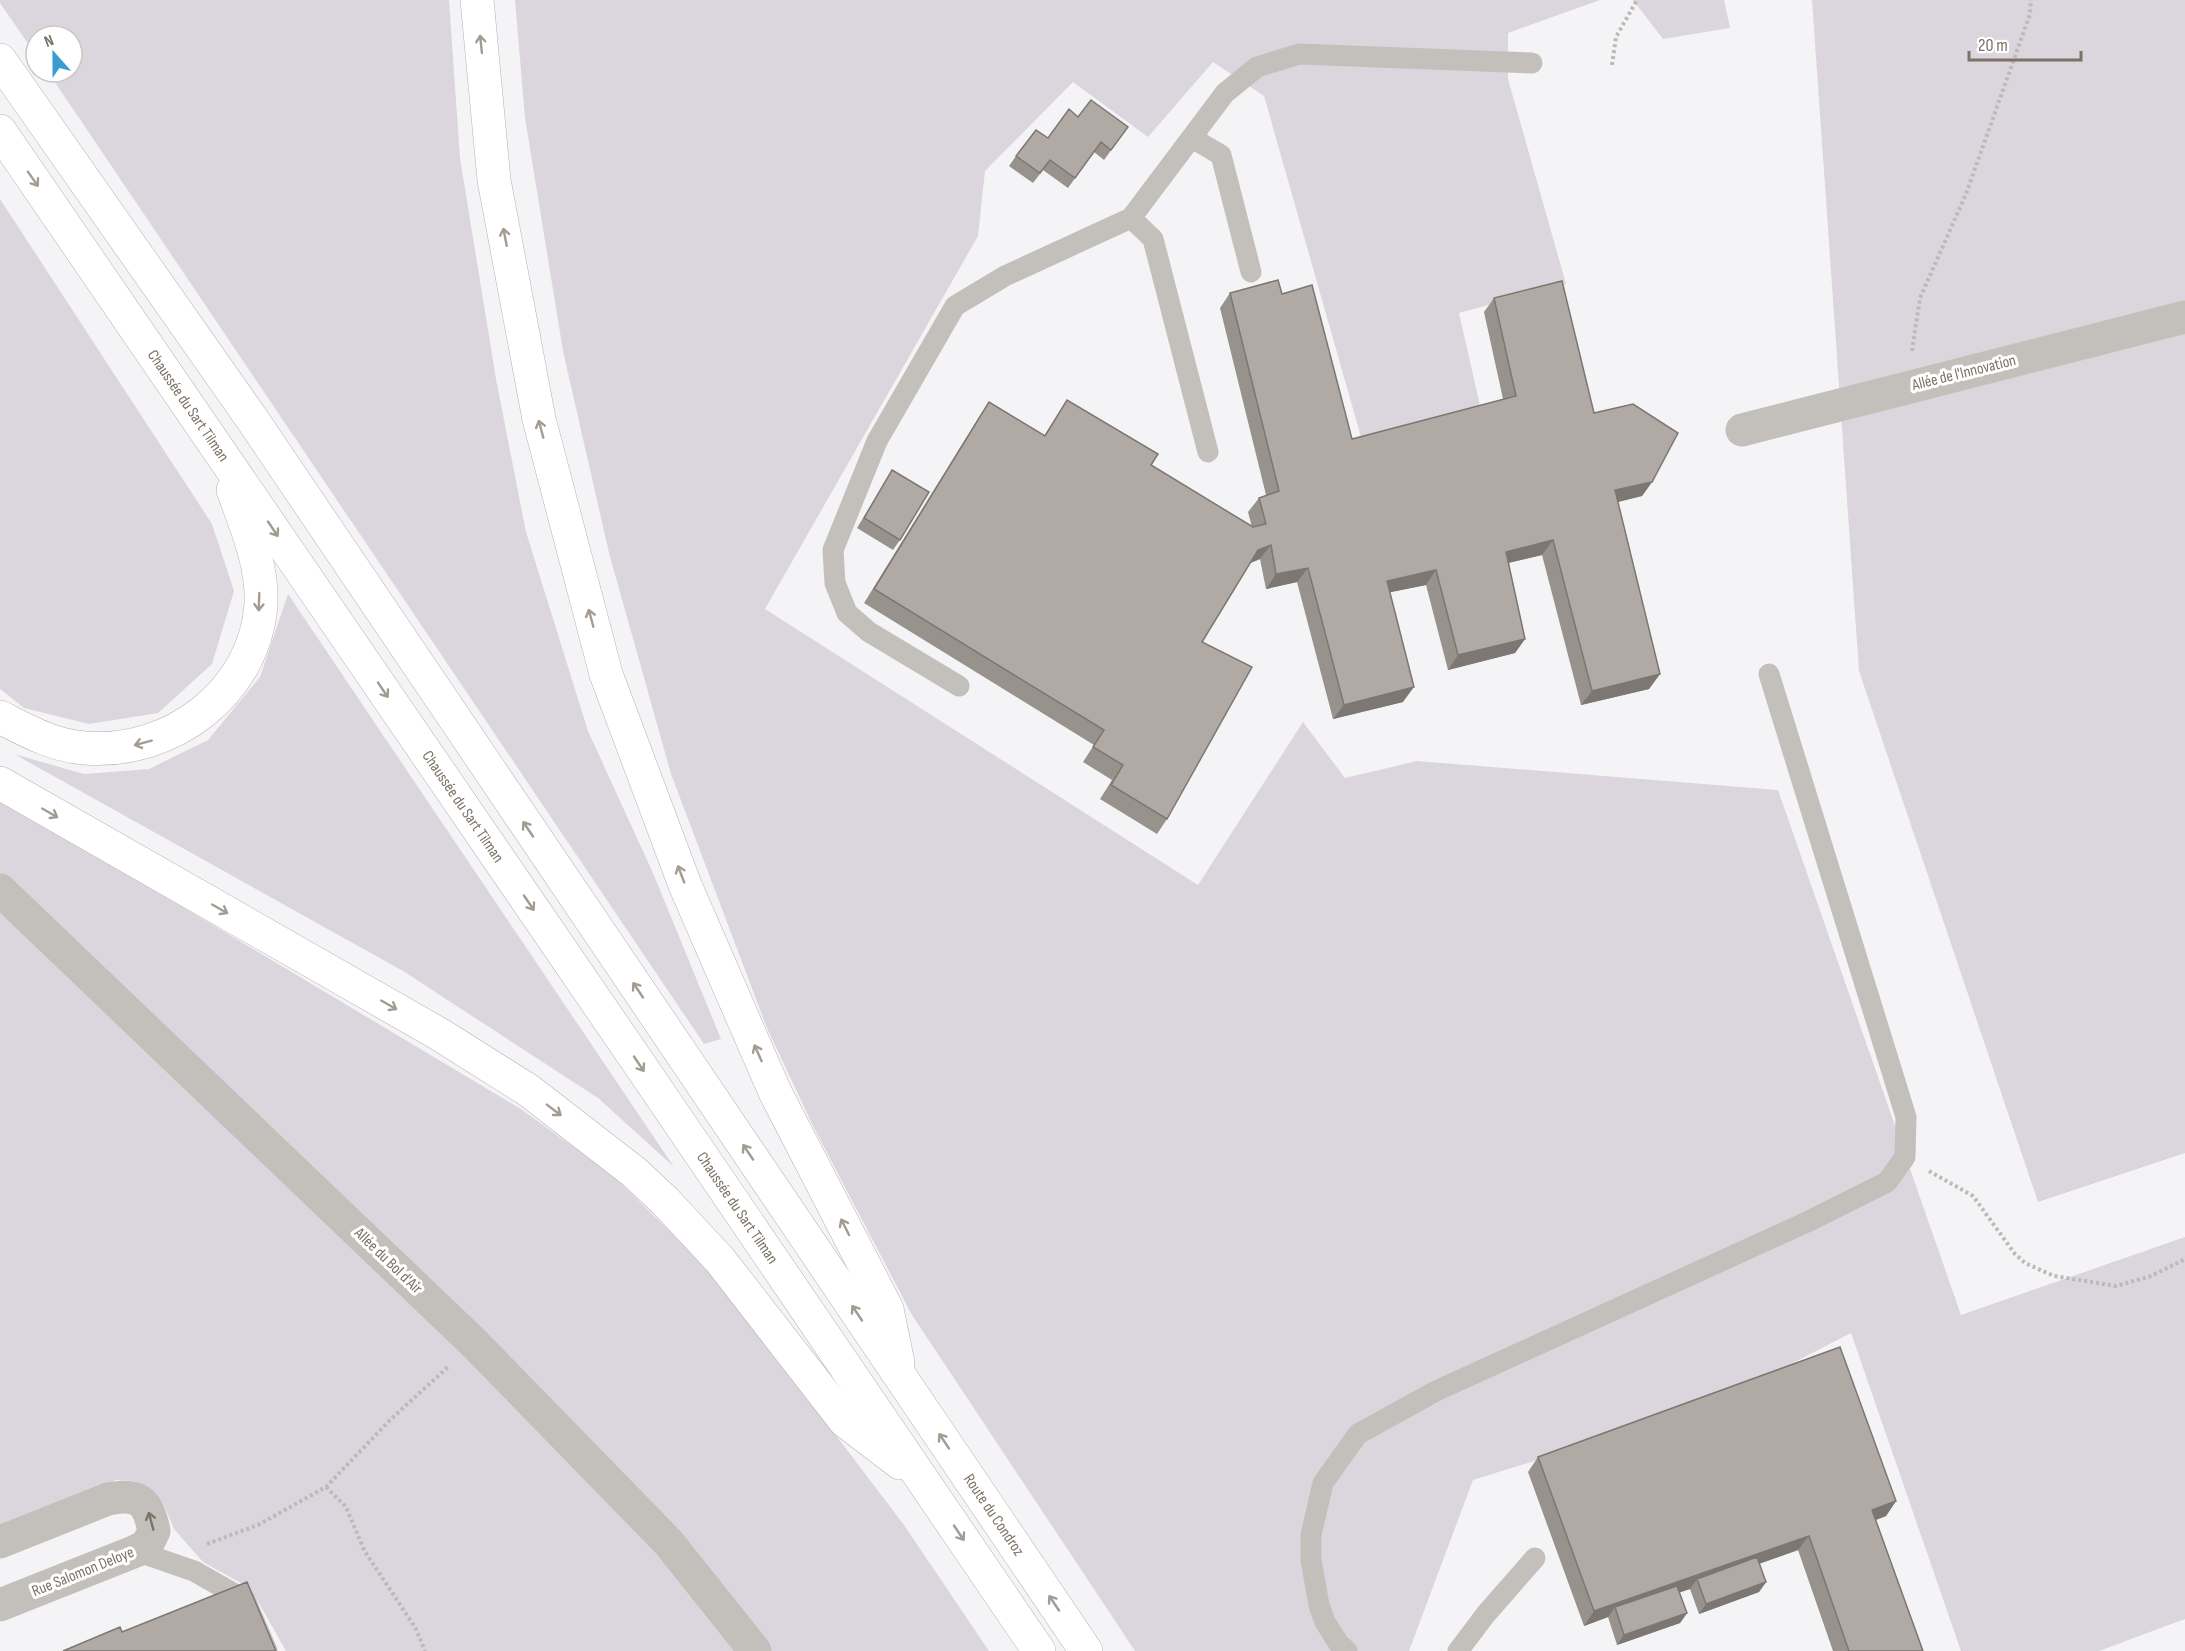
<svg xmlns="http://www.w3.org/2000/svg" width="2185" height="1651" viewBox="0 0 2185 1651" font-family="'Sofia Sans Condensed',sans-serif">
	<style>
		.green { fill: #dbd6dd }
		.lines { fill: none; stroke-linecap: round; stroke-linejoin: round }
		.trunk-casing { stroke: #b7b3b0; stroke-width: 34 }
		.path { stroke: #bcb9b6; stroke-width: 4; stroke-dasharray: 3 3; stroke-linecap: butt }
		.service { stroke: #c3c0bc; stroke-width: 21 }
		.minor { stroke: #c3c0bc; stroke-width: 33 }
		.tertiary { stroke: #c3c0bc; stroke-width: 33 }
		.trunk { stroke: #fff; stroke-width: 33 }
		.wall { fill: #98928d }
		.shaded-wall { fill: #7c7773 }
		.building { fill: #b1aaa4; stroke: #7c7773; stroke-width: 1.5 }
		.oneway { stroke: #a39c93 }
		.oneway2 { stroke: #7c7265 }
		.labels { text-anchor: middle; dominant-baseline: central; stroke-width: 6; stroke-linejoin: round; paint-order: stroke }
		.street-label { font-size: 16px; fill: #7c7265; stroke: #fff }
	</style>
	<rect width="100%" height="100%" fill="#f4f4f7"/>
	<path class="green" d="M0,0H449L460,158L496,379L526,532L588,731L653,873L721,1039L704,1044L48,72H72V36H36V55L0,3Z
		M515,0H1600L1508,33V79L1566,284L1459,313L1482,414L1361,437L1264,96L1213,62L1148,137L1073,82L985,171L978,236L765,609L1198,885L1303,722L1345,778L1417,761L1778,790L1961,1315L2185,1237V1619L2099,1651H1961L1851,1333L1708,1407L1473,1480L1409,1651H1135L912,1315L814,1128L767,1028L671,774L609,553L563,351L525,118Z
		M1633,0H1724L1730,28L1663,39Z
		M1812,0H2185V1153L2038,1202L1859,671Z
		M0,199L212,524L234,591L212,664L158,713L89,724L24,708L0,689Z
		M288,594L674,1167L598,1098L403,971L14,754L84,774L149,769L208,740L260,677Z
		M0,798L521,1109L612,1175L711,1271L904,1525L989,1651H286L260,1605L248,1587L203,1562L174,1529L164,1505L152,1491L133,1481L116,1480L0,1527Z"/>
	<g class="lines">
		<defs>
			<g id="trunk">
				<path d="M477,0L494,180L539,419L606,674L685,885L775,1092L887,1309L898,1363"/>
				<path id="s1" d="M0,60L252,419L1086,1651"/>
				<path id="s2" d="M0,131L642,1068L1039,1651"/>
				<path d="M0,717C27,731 54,746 85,748C171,755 254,693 261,605C263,565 246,526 233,490"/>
				<path d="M0,783L439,1034L528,1090L634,1172L665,1201L720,1260L845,1421L900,1463"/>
			</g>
		</defs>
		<use href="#trunk" class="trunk-casing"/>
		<path class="path" d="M1612,65L1616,37L1637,0
			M1912,351L1920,298L1966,194L2030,14L2031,0
			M1929,1171L1973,1196L2015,1254L2025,1263L2054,1276L2116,1286L2151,1276L2185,1259
			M326,1487L346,1507L364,1550L416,1629L425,1651
			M207,1544L258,1525L326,1487L390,1420L449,1366"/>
		<path class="service" d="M1192,138L1221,155L1251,272
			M1131,218L1153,239L1208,452
			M959,686L869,632L847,613L835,583L833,550L877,441L955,306L1005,276L1131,218L1225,93L1257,67L1299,54L1532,63
			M136,1551L194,1571L245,1600L267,1651
			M1347,1651L1339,1644L1325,1622L1319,1605L1311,1560V1535L1323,1483L1358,1434L1436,1391L1807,1222L1887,1182L1905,1157L1906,1117L1769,674
			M1458,1651L1486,1614L1535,1558"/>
		<path class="minor" d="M1742,430L2185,317
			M0,1542L108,1499C139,1493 148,1501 154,1531L147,1545L136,1551L0,1605"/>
		<path class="tertiary" d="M0,890L474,1343L668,1542L755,1651"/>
		<use href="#trunk" class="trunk"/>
	</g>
	<path class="wall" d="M1078,117L1128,127L1104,160L1094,152L1068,188L1043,170L1033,183L1009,166L1016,156L1048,138Z
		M1230,293L1282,294L1352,439L1503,399L1484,312L1494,298L1594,413L1652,482L1642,496L1618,502L1660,674L1649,689L1581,705L1542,555L1508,563L1525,639L1515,653L1448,670L1426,585L1390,592L1403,702L1333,719L1297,582L1266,589L1260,559L1250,563L1202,642L1167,819L1157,834L1100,799L1112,780L1083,762L1094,745L864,603L979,417L989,402L1044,436L1067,400L1151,465L1252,527L1248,512L1259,498L1266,495L1220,308Z
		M892,470L900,540L893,550L857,528Z
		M1538,1457L1896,1501L1886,1516L1876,1520L1923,1651H1833L1798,1550L1759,1564L1766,1582L1759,1592L1699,1614L1690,1589L1679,1592L1687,1613L1680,1623L1617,1645L1608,1617L1584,1626L1528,1472Z"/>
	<path class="shaded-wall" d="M1652,482L1642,496L1605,505L1615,490Z
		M1553,540L1542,555L1495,566L1506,552Z
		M1271,545L1260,559L1248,564L1258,550Z
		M1308,568L1297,582L1266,589L1276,574Z
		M1436,570L1426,585L1377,595L1387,581Z
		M1525,639L1515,653L1448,670L1458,655Z
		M1660,674L1649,689L1581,705L1592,691Z
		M1414,687L1403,702L1333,719L1344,705Z
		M1896,1501L1886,1516L1862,1525L1872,1510Z
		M1809,1536L1798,1550L1699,1585L1697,1579L1690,1589L1617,1614L1615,1607L1608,1617L1584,1626L1594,1611Z
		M1766,1582L1759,1592L1699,1614L1706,1604Z
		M1687,1613L1680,1623L1617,1645L1624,1635Z"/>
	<path class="building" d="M1091,100L1128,127L1111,150L1101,142L1075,178L1050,160L1040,173L1016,156L1036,130L1048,138L1069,109L1078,117Z
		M1278,280L1282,294L1312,285L1352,439L1516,396L1494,298L1562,281L1594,413L1633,404L1678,433L1652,482L1615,490L1660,674L1592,691L1553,540L1506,552L1525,639L1458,655L1436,570L1387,581L1414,687L1344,705L1308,568L1276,574L1271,545L1258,550L1202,642L1252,667L1167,819L1111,785L1123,765L1093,747L1104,730L874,589L989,402L1045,436L1067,400L1158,454L1151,465L1253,527L1266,524L1259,498L1279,491L1230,293Z
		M892,470L929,492L900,540L864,518Z
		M1840,1347L1896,1501L1872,1510L1923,1651H1849L1809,1536L1594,1611L1538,1457Z
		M1757,1557L1766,1582L1706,1604L1697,1579Z
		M247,1582L276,1651H63L120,1627L122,1632Z
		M1677,1586L1687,1613L1624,1635L1615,1607Z"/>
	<defs><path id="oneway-shaft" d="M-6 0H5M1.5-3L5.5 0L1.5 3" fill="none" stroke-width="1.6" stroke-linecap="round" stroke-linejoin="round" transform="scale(1.5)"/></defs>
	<g class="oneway">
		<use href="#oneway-shaft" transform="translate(481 44) rotate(-96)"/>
		<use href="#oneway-shaft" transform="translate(33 179) rotate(55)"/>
		<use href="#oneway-shaft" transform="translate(505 237) rotate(-101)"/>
		<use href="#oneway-shaft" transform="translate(541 429) rotate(-105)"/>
		<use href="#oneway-shaft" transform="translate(273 529) rotate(56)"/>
		<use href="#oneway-shaft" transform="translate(259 602) rotate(92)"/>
		<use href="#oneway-shaft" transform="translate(591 618) rotate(-105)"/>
		<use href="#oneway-shaft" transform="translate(383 690) rotate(56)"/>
		<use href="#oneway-shaft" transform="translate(143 743) rotate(165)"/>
		<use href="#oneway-shaft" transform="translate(50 813) rotate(30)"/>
		<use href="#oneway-shaft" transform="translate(528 829) rotate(-124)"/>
		<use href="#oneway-shaft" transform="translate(681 874) rotate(-111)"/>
		<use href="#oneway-shaft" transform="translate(529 903) rotate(56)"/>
		<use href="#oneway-shaft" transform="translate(220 909) rotate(30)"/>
		<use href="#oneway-shaft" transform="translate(638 990) rotate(-124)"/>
		<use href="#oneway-shaft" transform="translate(389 1005) rotate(30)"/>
		<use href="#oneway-shaft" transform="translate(758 1053) rotate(-114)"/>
		<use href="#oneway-shaft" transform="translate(639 1064) rotate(56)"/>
		<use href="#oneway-shaft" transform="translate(554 1110) rotate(37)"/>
		<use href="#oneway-shaft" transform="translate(748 1152) rotate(-124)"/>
		<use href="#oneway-shaft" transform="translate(845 1227) rotate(-117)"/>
		<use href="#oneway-shaft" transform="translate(857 1313) rotate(-124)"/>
		<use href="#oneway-shaft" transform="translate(944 1441) rotate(-124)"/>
		<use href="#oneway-shaft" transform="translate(959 1533) rotate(56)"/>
		<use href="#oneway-shaft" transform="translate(1054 1603) rotate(-124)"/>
	</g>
	<use class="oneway2" href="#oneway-shaft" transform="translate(151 1521) rotate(-105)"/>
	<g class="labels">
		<g class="street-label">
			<text transform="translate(1964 373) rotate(-14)">Allée de l'Innovation</text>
			<text stroke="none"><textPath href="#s2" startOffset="333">Chaussée du Sart Tilman</textPath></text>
			<text stroke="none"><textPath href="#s2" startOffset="819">Chaussée du Sart Tilman</textPath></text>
			<text stroke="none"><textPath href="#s2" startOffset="1305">Chaussée du Sart Tilman</textPath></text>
			<text transform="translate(388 1261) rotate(44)">Allée du Bol d'Air</text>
			<text stroke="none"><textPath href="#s1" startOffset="1762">Route du Condroz</textPath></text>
			<text transform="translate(83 1572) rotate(-22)">Rue Salomon Deloye</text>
		</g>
	</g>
	<g transform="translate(54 54) rotate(339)"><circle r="28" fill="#ffffff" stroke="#cbc7c1" stroke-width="1.5"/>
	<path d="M0-4.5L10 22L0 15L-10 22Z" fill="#399dd2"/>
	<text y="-9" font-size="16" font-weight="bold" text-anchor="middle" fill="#7c7265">N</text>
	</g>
	<path d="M1969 51v9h112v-9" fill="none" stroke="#7c7265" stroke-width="3"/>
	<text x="1978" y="51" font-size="18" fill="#7c7265" stroke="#ffffff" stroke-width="4.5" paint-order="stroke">20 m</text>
</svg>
